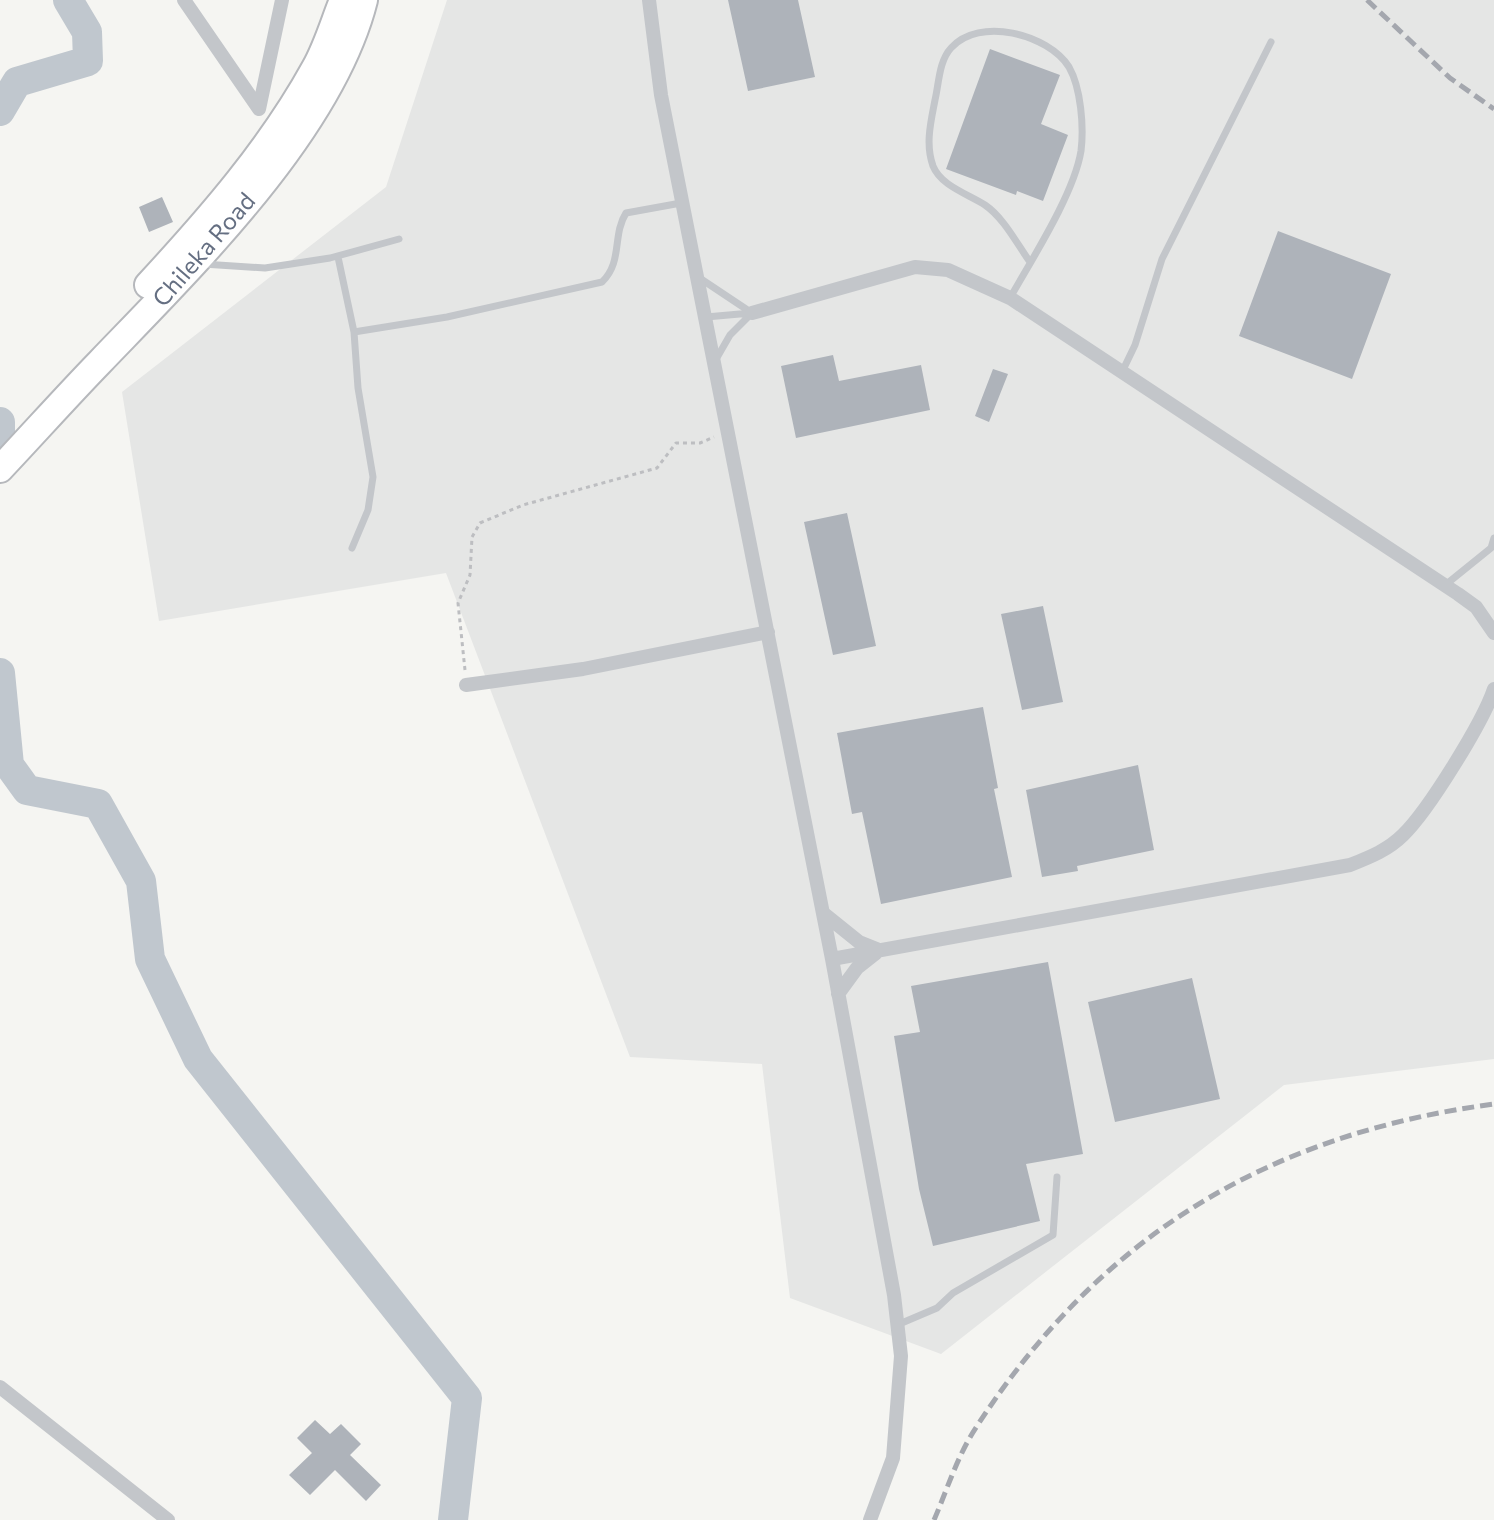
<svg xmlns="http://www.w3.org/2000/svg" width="1494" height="1520" viewBox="0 0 1494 1520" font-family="Commissioner,sans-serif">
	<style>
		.built { fill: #e5e6e5 }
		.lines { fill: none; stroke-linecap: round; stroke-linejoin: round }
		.river { stroke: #c0c7ce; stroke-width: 30 }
		.building { fill: #aeb3ba }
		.highway-casing { stroke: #b6b8bc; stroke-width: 30 }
		.path { stroke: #bdbec1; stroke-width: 3; stroke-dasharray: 4 4; stroke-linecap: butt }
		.lane { stroke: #c3c6ca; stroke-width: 7 }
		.street { stroke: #c3c6ca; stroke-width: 14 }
		.highway { stroke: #fff; stroke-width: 26 }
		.rail { stroke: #a4a7ae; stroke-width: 5; stroke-dasharray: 12 6; stroke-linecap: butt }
		.labels { text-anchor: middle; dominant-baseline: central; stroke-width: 8; stroke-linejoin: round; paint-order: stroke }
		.street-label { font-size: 24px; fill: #656f82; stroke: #fff }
	</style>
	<rect width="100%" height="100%" fill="#f5f5f2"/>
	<path class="built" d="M447,0H1494V1059L1284,1085L941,1354L790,1298L762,1064L630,1057L446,573L159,621L122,392L386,187Z"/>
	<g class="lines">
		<path class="river" d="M0,111L17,82L88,61L87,32L68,0
			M0,422V437
			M0,673L9,765L27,790L98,804L141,881L150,959L198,1059L467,1398L453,1520"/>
	</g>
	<path class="building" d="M728,0H798L815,77L748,91Z
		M990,49L1060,75L1041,124L1068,135L1043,201L1017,191L1016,195L946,169Z
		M162,197L173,222L149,232L139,207Z
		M1278,231L1391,274L1352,379L1239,336Z
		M833,355L839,381L921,365L930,410L796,438L781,366Z
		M993,369L1008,374L989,422L975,416Z
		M847,513L876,646L833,655L804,522Z
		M1043,606L1063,702L1022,710L1001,614Z
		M983,707L998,788L994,789L1012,877L881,904L862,812L852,814L837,733Z
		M1138,765L1154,850L1077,866L1078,871L1042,877L1026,790Z
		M1048,962L1083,1154L1026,1164L1040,1221L933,1246L919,1189L894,1036L920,1032L911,986Z
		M1192,978L1220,1099L1115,1122L1088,1002Z
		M315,1420L330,1434L341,1424L361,1444L350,1455L381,1485L366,1501L335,1470L310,1495L289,1475L312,1453L297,1438Z"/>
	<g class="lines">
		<defs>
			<path id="highway" d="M148,285C210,218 271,148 315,68C327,47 334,22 343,0
				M0,469C34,433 66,397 100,362C192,266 331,131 364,0"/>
		</defs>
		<use href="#highway" class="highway-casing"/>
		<path class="path" d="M465,670L458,603L470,575L472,537L480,523L523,505L657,468L676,443H700L714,437"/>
		<path class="lane" d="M338,257L354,332L358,388L373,477L368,510L352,548
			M203,264L265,268L330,258L399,239
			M701,279L752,313
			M1010,298C1032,259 1074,194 1081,151C1084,127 1081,88 1069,67C1048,34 979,16 951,48C939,61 939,83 935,100C931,121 925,144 933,166C941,186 968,194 985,205C1004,218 1017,244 1030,262
			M706,317L751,313
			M354,332L447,317L602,282C623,262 612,235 626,213L681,203
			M715,361L730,335L752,313
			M1122,372L1135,345L1162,259L1271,42
			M1444,586L1491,548L1494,538
			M897,1325L937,1308L953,1293L1053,1235L1057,1177"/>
		<path class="street" d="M184,0L259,109L282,0
			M649,0L661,95L832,959L894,1295L901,1356L893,1458L870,1520
			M752,313L915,267L948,270L1010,298L1458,594L1476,607L1494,633
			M466,685L583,669L768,632
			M823,913L859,942L879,950
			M832,959L1350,865C1370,857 1388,850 1403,835C1428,811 1483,722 1494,689
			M838,994L857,968L876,953
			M0,1387L168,1520"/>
		<use href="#highway" class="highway"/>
		<path class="rail" d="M1367,0L1450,78L1494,109
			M934,1520C947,1490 958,1454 977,1426C1101,1235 1269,1134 1494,1104"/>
	</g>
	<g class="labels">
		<g class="street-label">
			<text transform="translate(203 249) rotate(-49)">Chileka Road</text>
		</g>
	</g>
</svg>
